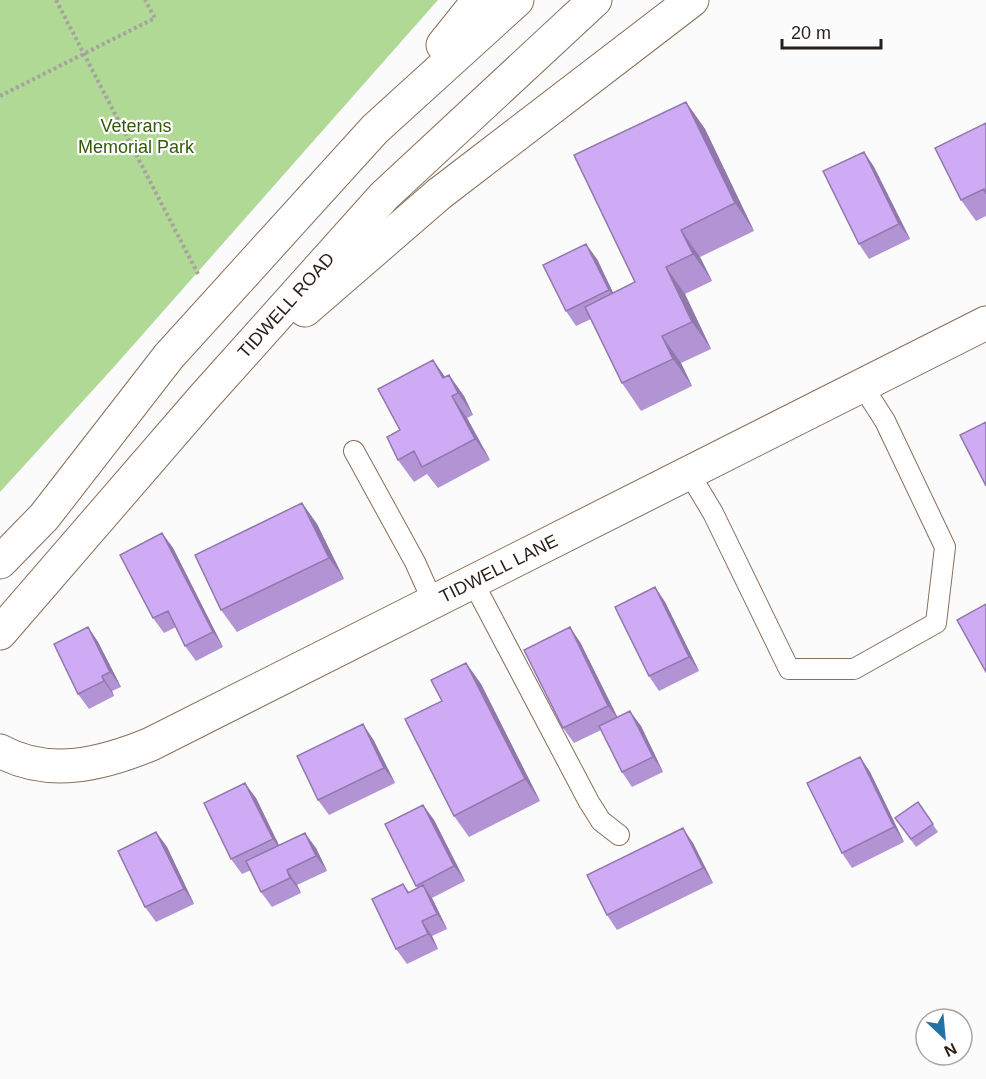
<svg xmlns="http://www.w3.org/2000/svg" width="986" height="1079" viewBox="0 0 986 1079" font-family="Helvetica,sans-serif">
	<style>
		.park { fill: #b1d996 }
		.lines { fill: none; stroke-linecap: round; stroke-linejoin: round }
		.lane-casing { stroke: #896e58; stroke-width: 22 }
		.street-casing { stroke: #896e58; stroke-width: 35 }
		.secondary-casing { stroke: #896e58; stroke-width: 35 }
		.path { stroke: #a7a29f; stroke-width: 4; stroke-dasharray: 3 3; stroke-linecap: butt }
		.lane { stroke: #fff; stroke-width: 20 }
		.street { stroke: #fff; stroke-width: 33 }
		.secondary { stroke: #fff; stroke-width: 33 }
		.wall { fill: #b293d3 }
		.shaded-wall { fill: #9178ac }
		.building { fill: #cfabf5; stroke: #9178ac; stroke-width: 1.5 }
		.labels { text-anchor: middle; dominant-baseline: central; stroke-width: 4.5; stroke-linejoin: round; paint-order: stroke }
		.park-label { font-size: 18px; fill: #33590a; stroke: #fff }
		.street-label { font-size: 18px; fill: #2a1f16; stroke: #fff }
	</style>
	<rect width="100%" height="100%" fill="#fbfbfb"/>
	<path class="park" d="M0,0H438L113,368L0,492Z"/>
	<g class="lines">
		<defs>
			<path id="lane" d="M354,451L415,562L433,602
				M689,473L713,513L789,669H854L936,623L945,547L885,421L862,385
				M473,582L589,802L601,821L619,835"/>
			<g id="street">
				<path id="s1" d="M0,751C49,778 103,764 151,744L986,323"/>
			</g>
			<g id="secondary">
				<path d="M443,45L479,0"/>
				<path d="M305,310L439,194L692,0"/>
				<path d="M0,562L44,517L169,356L375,129L517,0"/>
				<path id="s2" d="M0,633L204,397L384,196L595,0"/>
			</g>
		</defs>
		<use href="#lane" class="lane-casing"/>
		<use href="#street" class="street-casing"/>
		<use href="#secondary" class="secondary-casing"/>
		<path class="path" d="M56,0L198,274
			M0,96L155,18L145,0"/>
		<use href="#lane" class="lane"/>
		<use href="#street" class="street"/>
		<use href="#secondary" class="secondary"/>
	</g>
	<path class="wall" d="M686,102L705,129L754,231L700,257L712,281L685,294L711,349L681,363L692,386L641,411L622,383L591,319L576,326L566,311L597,259L613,293L635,282Z
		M986,123V216L976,221L961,200Z
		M864,152L874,167L910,239L869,259L859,244Z
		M433,360L445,377L449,375L464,396L473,415L467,418L490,460L438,488L427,474L414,482L398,460L400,430Z
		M302,503L317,524L344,579L237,632L221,610Z
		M162,533L173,548L223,647L196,661L185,646L176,627L164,633L153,618Z
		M655,587L665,602L699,671L659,691L649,676Z
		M88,627L98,642L121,687L112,691L114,696L89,709L78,694Z
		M580,642L617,717L641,726L663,772L632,787L622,772L601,730L574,743L563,728Z
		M466,663L481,684L540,801L469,837L454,816L442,701Z
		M373,739L395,783L329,815L318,800Z
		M860,757L870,772L904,842L852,868L842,853Z
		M256,798L279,845L316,848L327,871L297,885L301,893L272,907L261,892L251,870L242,874L231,859Z
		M918,802L938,832L916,847L895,818Z
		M423,805L434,820L465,881L432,898L447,929L432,936L438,949L407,964L396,949L403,884L409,892L418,888L416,886Z
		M156,832L167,847L194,904L156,922L145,907Z
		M693,843L713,883L617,930L607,915Z"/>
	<path class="shaded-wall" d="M686,102L705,129L754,231L735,203Z
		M864,152L874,167L910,239L899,224Z
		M681,230L700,257L712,281L693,254Z
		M586,244L597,259L619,305L609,290Z
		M666,267L685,294L711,349L692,322Z
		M662,336L681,363L692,386L673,359Z
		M433,360L448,381L443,378Z
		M449,375L464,396L473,415L458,393Z
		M452,396L467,418L490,460L475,439Z
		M302,503L317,524L344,579L329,558Z
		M162,533L173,548L223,647L213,632Z
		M655,587L665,602L699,671L689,657Z
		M88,627L98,642L121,687L110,672Z
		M570,627L580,642L619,720L608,706Z
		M466,663L481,684L540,801L525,779Z
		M102,676L112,691L114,696L104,681Z
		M630,711L641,726L663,772L653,757Z
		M363,724L373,739L395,783L384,768Z
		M860,757L870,772L904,842L894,827Z
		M245,783L256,798L283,854L273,839Z
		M423,805L434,820L465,881L454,866Z
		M683,828L693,843L713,883L703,868Z
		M156,832L167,847L194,904L184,889Z
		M305,833L316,848L327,871L316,856Z
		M287,870L297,885L301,893L290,878Z
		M423,885L433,900L447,929L437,914Z
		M422,921L432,936L438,949L428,934Z"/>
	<path class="building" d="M686,102L735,203L681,230L693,254L666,267L692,322L662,336L673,359L622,383L585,307L635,282L574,155Z
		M986,123V194L984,189L961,200L935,148Z
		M864,152L899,224L859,244L823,171Z
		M586,244L609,290L566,311L543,265Z
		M433,360L443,378L449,375L458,393L452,396L475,439L422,467L414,451L398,460L387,437L400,430L378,389Z
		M986,422V486L960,435Z
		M302,503L329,558L221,610L195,555Z
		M162,533L213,632L185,646L168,611L153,618L120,555Z
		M655,587L689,657L649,676L615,607Z
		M986,604V672L957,620Z
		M88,627L110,672L102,676L104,681L78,694L54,644Z
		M570,627L608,706L563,728L524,650Z
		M466,663L525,779L454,816L405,719L442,701L431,680Z
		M630,711L653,757L622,772L599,726Z
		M363,724L384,768L318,800L297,756Z
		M860,757L894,827L842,853L807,783Z
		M245,783L273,839L231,859L204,803Z
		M918,802L933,824L911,839L895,818Z
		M423,805L454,866L416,886L385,824Z
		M683,828L703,868L607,915L587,875Z
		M156,832L184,889L145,907L118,851Z
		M305,833L316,856L287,870L290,878L261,892L246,861Z
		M403,884L408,893L423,885L437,914L422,921L428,934L396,949L372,899Z"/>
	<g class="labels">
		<g class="park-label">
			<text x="136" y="126">Veterans<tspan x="136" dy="21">Memorial Park</tspan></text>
		</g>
		<g class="street-label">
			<text stroke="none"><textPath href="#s2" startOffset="435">TIDWELL ROAD</textPath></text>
			<text stroke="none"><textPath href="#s1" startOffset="546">TIDWELL LANE</textPath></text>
		</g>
	</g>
	<g transform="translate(944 1037) rotate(154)"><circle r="28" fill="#ffffff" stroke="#aaa5a2" stroke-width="1.5"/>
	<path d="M0-4.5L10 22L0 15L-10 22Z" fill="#2471a4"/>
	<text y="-9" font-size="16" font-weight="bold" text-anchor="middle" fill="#2a1f16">N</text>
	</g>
	<path d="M782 39v9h99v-9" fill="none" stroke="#2a1f16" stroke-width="3"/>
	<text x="791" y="39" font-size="18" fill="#2a1f16" stroke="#ffffff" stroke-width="4.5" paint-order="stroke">20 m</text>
</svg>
